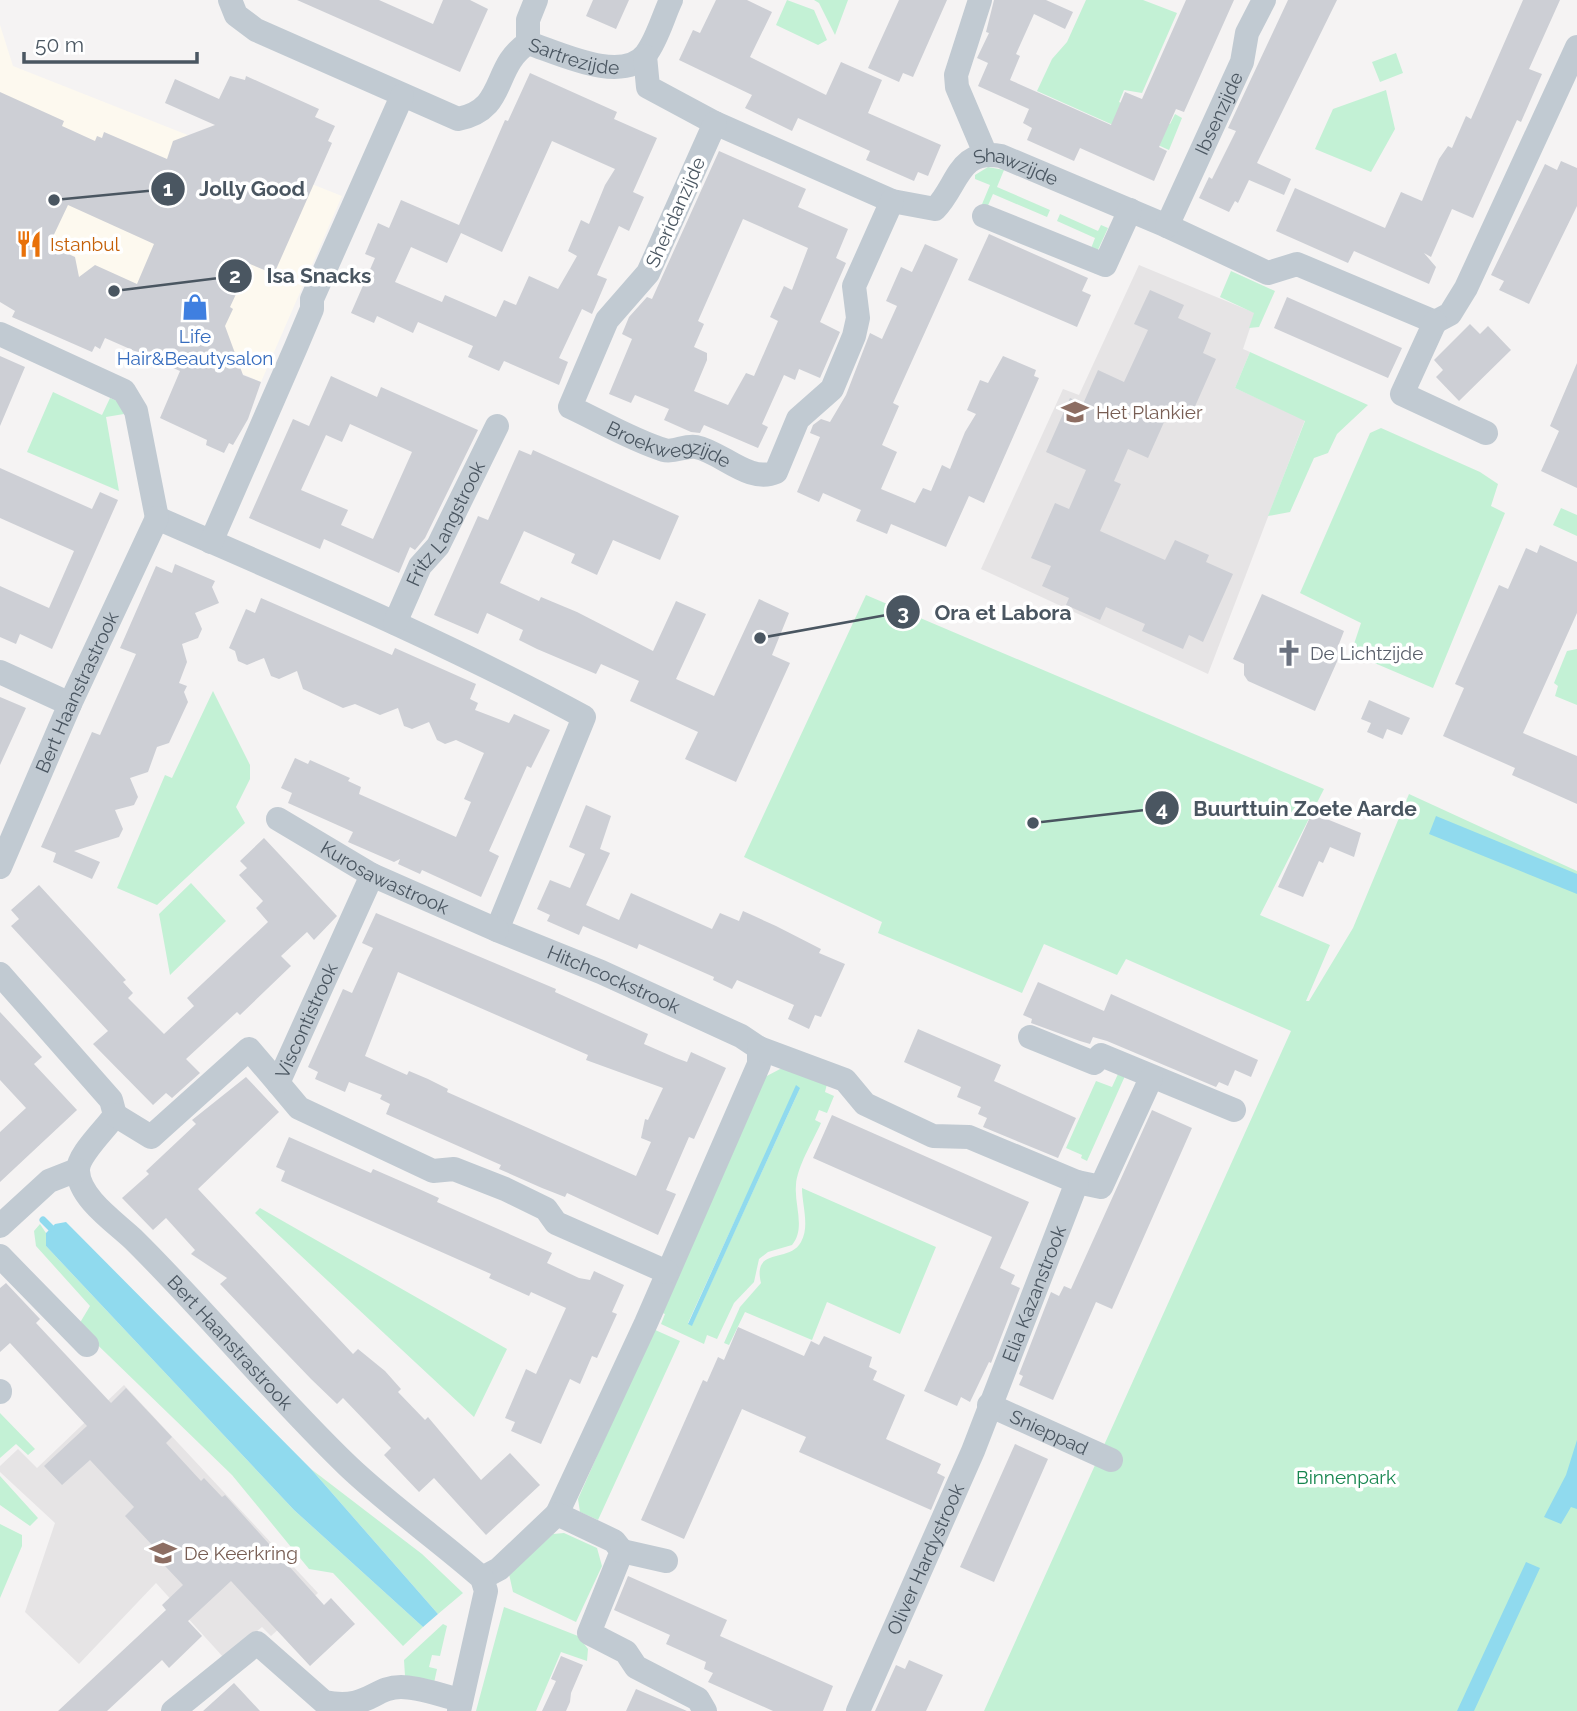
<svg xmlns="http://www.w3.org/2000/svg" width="1577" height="1711" viewBox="0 0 1577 1711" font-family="Raleway,sans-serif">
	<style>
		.commercial { fill: #fdf9ef }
		.education { fill: #e6e4e5 }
		.green { fill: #c3f1d5; fill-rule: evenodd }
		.water { fill: #90daee }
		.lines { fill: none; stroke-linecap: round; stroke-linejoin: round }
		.stream { stroke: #90daee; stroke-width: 7 }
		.building { fill: #cdcfd5; fill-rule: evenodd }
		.minor { stroke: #c1cad2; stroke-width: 24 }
		.labels { text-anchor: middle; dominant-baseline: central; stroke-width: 7; stroke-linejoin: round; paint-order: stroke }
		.street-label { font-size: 19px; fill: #4a5661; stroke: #fff }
		.food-label { font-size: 19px; fill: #c56008; stroke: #fff; text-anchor: start }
		.shop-label { font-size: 19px; fill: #366cbe; stroke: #fff }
		.education-label { font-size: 19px; fill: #785e54; stroke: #fff; text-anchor: start }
		.worship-label { font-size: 19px; fill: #5b616d; stroke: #fff; text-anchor: start }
		.park-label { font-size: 19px; fill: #17864f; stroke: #fff }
		.leader { fill: none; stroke: #4a5661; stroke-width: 2.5 }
		.callout-dot { fill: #4a5661; stroke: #fff; stroke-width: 2.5 }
		.mark-label { font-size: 21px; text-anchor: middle; font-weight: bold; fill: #fff }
		.callout-label { font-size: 21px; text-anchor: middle; font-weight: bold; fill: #4a5661; stroke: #fff; stroke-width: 7; stroke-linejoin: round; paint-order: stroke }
	</style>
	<rect width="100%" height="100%" fill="#f5f3f3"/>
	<path class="commercial" d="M0,25L13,66L342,196L261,382L132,325L0,256Z"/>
	<path class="education" d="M1139,265L1255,313L1243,349L1250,352L1235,388L1305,420L1208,674L981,569L1063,389L1079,395Z
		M124,1385L318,1593L271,1636L262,1627L224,1658L156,1583L79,1664L25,1612L55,1523L0,1472V1466L18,1449L37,1468Z"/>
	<path class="green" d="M787,0L814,10L827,40L818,45L776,25Z
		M814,0H848L835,35L819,3Z
		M1086,0H1143L1177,13L1142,93L1124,90L1119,102L1170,124L1175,114L1182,118L1169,150L1037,91L1052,59L1067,42Z
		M1396,53L1403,73L1380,82L1372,62Z
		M1386,90L1395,129L1371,172L1315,149L1333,109Z
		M988,167L1004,170L997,187L1050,210L1047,217L993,194L986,210L980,209L990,185L975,179V175Z
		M1060,214L1098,231L1101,225L1108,228L1096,254L1090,251L1095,238L1057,221Z
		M1231,271L1275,291L1259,327L1249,328L1254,313L1220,297Z
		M1250,352L1368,405L1337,434L1328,453L1314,458L1290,512L1268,516L1305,421L1235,388Z
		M53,392L102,415L110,398L120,402L124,414L106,417L119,491L27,452Z
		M1381,428L1480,472L1498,484L1491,506L1505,513L1433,688L1351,653L1361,623L1300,593L1370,433Z
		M1561,508L1577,515V536L1553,525Z
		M866,595L1324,789L1260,915L1330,945L1306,1001H1309L1353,928L1409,794L1577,871V1711H984L1291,1031L1126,959L1117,975L1044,944L1022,993L878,933L882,922L744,857Z
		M1577,649V705L1555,696L1558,686L1554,683L1567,651Z
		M213,691L250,765V779L236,807L245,823L157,905L117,888L165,775L172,778Z
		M191,883L226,921L170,975L159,914Z
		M782,1068L827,1084L825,1092L834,1096L827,1113L819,1110L815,1120L821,1123C813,1141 797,1167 796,1185C794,1205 806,1228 792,1245L768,1252L759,1259L754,1282L734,1303L717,1339L707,1335L704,1344L661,1324L665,1314L660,1312L763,1078ZM800,1088L692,1325L688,1323L742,1205Z
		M1118,1074L1125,1076L1087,1161L1081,1158L1082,1155L1066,1148L1096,1081L1112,1087Z
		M802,1188L936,1247L900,1334L827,1302L812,1340L745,1312L729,1345L724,1343L740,1307L761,1283C752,1246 789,1264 801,1242C810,1226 802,1205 802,1188Z
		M260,1208L507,1349L474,1417L255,1213Z
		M40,1224L46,1233V1246L294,1510L423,1627L403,1646L333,1573L309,1569L232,1475L78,1326L90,1306L36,1246L34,1231Z
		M653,1329L680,1341L598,1520L580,1512L578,1499Z
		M0,1413L35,1449L28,1455L16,1444L0,1458Z
		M311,1469L422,1554L463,1593L438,1614Z
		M0,1476L38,1518L30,1526L0,1505Z
		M0,1524L22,1535V1546L0,1598Z
		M564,1533L597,1548L602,1566L576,1622L513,1592L509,1574L553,1534Z
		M504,1607L578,1636L588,1649L587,1661L561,1652L536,1711H476Z
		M443,1624L447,1626L440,1656L432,1655L429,1667L437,1669L434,1683L405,1676L404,1660Z"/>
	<path class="water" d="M1436,816L1577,874V894L1429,834Z
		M796,1085L800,1088L692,1326L688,1324Z
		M66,1222L311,1469L438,1614L423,1627L294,1510L46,1246V1233L55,1224Z
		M1577,1440V1509L1571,1507L1561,1524L1544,1517L1566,1475Z
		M1526,1562L1540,1568L1474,1711H1457Z"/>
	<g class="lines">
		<path class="stream" d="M43,1220L51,1228"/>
	</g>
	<path class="building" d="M297,0H379L433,24L443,0H470L488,9L460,72Z
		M593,0H629L616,29L586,16Z
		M716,0H747L772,12L750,57L826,95L841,62L882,80L868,113L941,145L928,176L918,172L914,181L866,160L870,151L798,118L792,131L745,108L752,95L679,60L693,30L700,33Z
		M899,0H947L913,77L903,73L899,82L868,68Z
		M994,0H1046L1073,12L1065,29L1034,14L1016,54L1020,56L1010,80L1111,125L1125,92L1142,99L1186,0H1234L1184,112L1176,109L1159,147L1167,151L1154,181L1080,148L1074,161L1027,140L1032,128L1023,123L1029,109L978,86L988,63L977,58L989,33L986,32Z
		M1288,0H1337L1257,163L1291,179L1284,195L1249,180L1238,203L1235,201L1229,212L1199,198L1209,177L1212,179L1236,131L1228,128Z
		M1523,0H1560L1529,69L1542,74L1521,122L1517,120L1473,218L1452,209L1431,257L1424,253L1436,267L1429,284L1354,251L1348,263L1276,231L1295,188L1385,228L1401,192L1422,201L1439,159L1448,146L1452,148L1466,116L1471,119Z
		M530,73L617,112L614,119L657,138L633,192L644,197L629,231L619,226L597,275L607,279L592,314L582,309L559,358L568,362L559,385L504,361L499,371L468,357L473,346L418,322L413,333L377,316L374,323L351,313L375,258L365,254L378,223L389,228L401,200L459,225L505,120L508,121ZM552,141L615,169L605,185L589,224L581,220L568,251L577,256L558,289L529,276L516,305L504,300L496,317L445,295L442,302L395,282L411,247L447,263L461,233L502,252Z
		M230,76L245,80L246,76L319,109L315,117L335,126L328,141L332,143L274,274L250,264L230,307L233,309L225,326L243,375L261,382L248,419L233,445L229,443L224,453L206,445L207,440L160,418L180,371L105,338L100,349L95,346L92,352L12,317L15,311L0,302V92L64,121L62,126L95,141L97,136L102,138L104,132L167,159L173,141L215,125L165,103L175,79L219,99ZM68,205L154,244L137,284L95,265L79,277L75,257L49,245Z
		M719,151L806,189L798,207L848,229L836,258L846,263L820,322L840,332L820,378L799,369L795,380L784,375L762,424L768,427L758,448L704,425L700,433L691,432L664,420L669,409L635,395L631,403L609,394L632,339L622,334L629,317L647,297L652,299ZM743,219L808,248L792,290L784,286L770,317L778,321L754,376L746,373L728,405L694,391L707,360V353L694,347L704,324L698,321Z
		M1561,161L1577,168V206L1529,304L1499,290L1504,281L1491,275L1545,164L1557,170Z
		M989,234L1088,278L1082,291L1091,295L1077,327L968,280Z
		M925,244L958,259L893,403L899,406L882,445L897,452L881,489L915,503L923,488L931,491L942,465L950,469L965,432L976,414L967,410L980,380L988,383L1003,356L1036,370L1034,376L1039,378L984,503L969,496L946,547L891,524L887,534L856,521L861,510L823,493L819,502L797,492L820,437L810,433L813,425L821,419L830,422L846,395L870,333L882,339L897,306L886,301L901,267L912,272Z
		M1150,290L1184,305L1178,318L1211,333L1203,353L1216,359L1189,420L1169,411L1148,458L1128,449L1114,481L1121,484L1100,531L1165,560L1175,540L1209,555L1206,562L1233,574L1203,642L1189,635L1183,649L1142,631L1145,624L1106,607L1100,620L1066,605L1069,598L1042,586L1051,566L1031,558L1055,503L1069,509L1086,470L1046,452L1070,398L1083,404L1098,370L1124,382L1148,330L1134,324Z
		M1287,297L1402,348L1388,378L1274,328Z
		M1470,324L1480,334L1488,326L1511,350L1459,401L1436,377L1443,370L1434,360Z
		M0,356L25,367L0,426Z
		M1577,363V488L1541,471L1559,431L1550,426Z
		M331,376L377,397L381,387L478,430L425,538L415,550L410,547L399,573L324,539L320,549L249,518L293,419L309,426ZM350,424L412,452L373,539L341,525L348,510L301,490L326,435L342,442Z
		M519,450L531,455L533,450L679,516L660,560L613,540L597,575L571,563L575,554L524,531L500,583L539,601L541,597L577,612L653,651L676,601L706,614L676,679L714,696L759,599L789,613L772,655L790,663L736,782L685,759L698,732L630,701L639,681L601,664L596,674L537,649L519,640L523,630L487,613L478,634L434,615L478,516L488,520Z
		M0,468L92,509L100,492L118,500L52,649L20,634L16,644L0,637V586L49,608L74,551L0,518Z
		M1540,545L1577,562V613L1523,733L1577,756V804L1512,775L1515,768L1443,736L1464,688L1455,684L1499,585L1508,589L1526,548L1537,553Z
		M175,564L215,581L212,587L219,603L195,613L202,629L198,638L182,644L187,662L179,683L187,686L184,692L188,702L169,743L157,747L148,772L130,778L138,797L134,805L115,810L123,829L119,837L74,851L100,862L92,879L53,862L56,853L41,847L92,732L100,735L136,654L120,648L156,566L172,573Z
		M1262,594L1344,631L1339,644L1344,646L1315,711L1248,681L1244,675V664L1233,659Z
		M261,598L392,655L395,648L476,684L470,699L478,703L475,710L509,723L514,714L550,730L531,768L527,766L489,851L499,856L481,897L422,870L420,874L398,864L400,859L394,862L348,842L353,832L288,803L292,793L281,788L295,758L308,764L310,760L350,778L348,781L361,787L359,794L456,837L471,802L464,799L484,753L456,740L445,744L437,740L429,722L412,729L404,726L398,708L380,715L355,704L343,708L303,689L297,671L279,679L271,676L264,658L247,665L238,661L235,651L229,648L246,609L255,613Z
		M0,697L26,708L0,765Z
		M1369,700L1410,718L1402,735L1387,729L1383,739L1367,732L1371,723L1361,719Z
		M586,805L611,816L600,849L610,853L586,905L619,920L631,893L712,929L720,913L739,921L743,911L776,926L821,949L819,953L845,964L821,1017L815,1015L809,1029L788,1019L794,1005L737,980L732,989L713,980L714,977L639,944L637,949L583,926L579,935L547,921L550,915L537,909L550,880L570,888L585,854L569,847Z
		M1312,813L1361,833L1354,857L1330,847L1323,863L1319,861L1303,897L1278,887Z
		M264,838L337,916L314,940L307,932L281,956L291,966L240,1015L237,1012L186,1059L200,1073L172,1098L166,1093L153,1105L93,1044L108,1031L11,926L19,919L11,910L39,885L126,980L123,982L133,993L128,998L164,1034L194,1006L187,998L268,922L256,908L263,901L239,875L247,868L240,861Z
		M376,913L556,989L555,992L648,1034L644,1044L676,1058L687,1062L691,1052L726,1068L694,1139L689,1137L666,1190L676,1194L658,1235L567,1193L565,1197L542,1188L499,1169L501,1165L386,1114L390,1104L380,1099L382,1095L349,1082L345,1092L315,1079L318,1072L308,1067L343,989L352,993L368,958L373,948L362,943ZM398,972L588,1055L586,1060L663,1088L648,1120L645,1119L641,1138L651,1142L636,1176L447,1092L448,1089L428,1079L409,1071L407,1075L365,1056Z
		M1038,982L1104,1011L1111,994L1258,1060L1251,1077L1235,1070L1228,1086L1219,1082L1216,1087L1107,1041L1093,1037L1090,1044L1080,1041L1031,1023L1032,1019L1023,1015Z
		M0,1012L42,1057L34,1064L77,1110L0,1182V1132L26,1108L0,1080Z
		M918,1029L1001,1065L994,1081L1076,1118L1058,1158L983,1127L987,1118L978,1114L981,1107L957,1097L961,1087L904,1062Z
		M246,1077L279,1112L198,1189L353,1354L358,1349L385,1371L401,1389L398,1392L425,1420L428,1417L481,1480L510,1453L540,1485L486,1535L434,1478L419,1492L384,1455L391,1448L343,1398L337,1404L311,1379L220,1284L227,1278L191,1254L195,1250L166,1218L153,1230L122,1198L149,1174L146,1171L196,1124L192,1120Z
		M1152,1110L1192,1128L1112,1309L1096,1302L1053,1400L1019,1385L1023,1376L1019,1374L1051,1292L1059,1296L1064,1286L1071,1289Z
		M832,1115L1029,1202L1000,1268L1015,1275L1011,1284L1020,1288L991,1363L989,1362L970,1402L961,1397L957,1406L924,1391L992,1237L813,1158Z
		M289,1137L371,1173L373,1169L419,1189L439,1198L437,1202L552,1253L547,1263L579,1278L590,1280L594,1271L624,1285L612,1312L617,1314L597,1358L592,1356L580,1384L570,1379L541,1444L511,1431L515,1422L505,1418L526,1369L536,1374L566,1308L531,1292L529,1296L489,1278L491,1274L281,1181L285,1171L276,1167Z
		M6,1283L40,1319L36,1323L111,1403L126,1388L172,1437L166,1443L201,1481L204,1478L222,1497L225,1495L324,1605L331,1598L355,1624L310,1666L231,1581L188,1621L202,1636L169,1668L162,1660L107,1711H58L166,1610L162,1605L183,1585L148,1548L152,1545L125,1516L134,1507L90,1460L62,1485L44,1466L87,1426L10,1343L0,1352V1288Z
		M738,1327L804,1356L811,1341L819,1345L824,1336L872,1357L869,1367L877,1371L873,1380L905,1395L886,1439L941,1464L937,1473L945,1477L931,1510L799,1452L806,1437L742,1409L684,1539L641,1520L703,1380L707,1382L718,1357L724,1360Z
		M1015,1444L1048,1459L994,1582L960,1567Z
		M628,1576L727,1620L720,1636L833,1686L823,1711H773L708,1682L713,1673L704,1669L706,1662L666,1644L670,1635L614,1610Z
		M561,1656L583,1665L571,1693L570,1702L566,1711H542L556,1681L551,1679Z
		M909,1660L943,1675L926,1711H875L896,1665L905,1669Z
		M234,1683L260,1711H203Z
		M636,1689L687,1711H626Z"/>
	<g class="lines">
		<g class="minor">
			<path id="s1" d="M230,0L236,15L256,30L458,119C508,109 491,67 528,43C557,52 622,85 646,54C657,40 663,17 671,0"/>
			<path d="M980,0L956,75L957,87L985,153"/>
			<path d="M528,43V20L536,0"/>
			<path id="s2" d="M645,56L648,87L715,123L892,201L935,209C958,186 958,148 1001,156L1167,226L1268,273L1297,264L1435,322L1450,314L1466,288L1577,47"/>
			<path id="s3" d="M715,123L648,273L607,320L570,407C600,421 632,440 664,450C674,453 685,445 696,447C722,452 749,484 776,472L798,419L832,389L854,336L858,318L854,286L892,201"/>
			<path d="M984,216L1105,265L1130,210"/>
			<path id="s4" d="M1167,226L1242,62L1247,33L1264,0"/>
			<path d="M1435,322L1402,394L1486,433"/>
			<path d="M0,334L124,391L136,411L157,518"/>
			<path id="s5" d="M157,518C301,581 446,642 584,717L497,930L601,972L741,1036L759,1048V1064L646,1323L557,1514L499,1569L482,1578"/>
			<path d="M211,542L296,347L312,309V299L402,96"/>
			<path id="s6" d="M395,623L420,566L438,546L497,426"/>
			<path d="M0,672L70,704"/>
			<path id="s7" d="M278,819L372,875L497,930"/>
			<path id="s8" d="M0,867L70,704L157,518"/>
			<path id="s9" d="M0,974L111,1100L115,1115C106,1129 77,1155 78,1171C79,1198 115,1222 133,1239C207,1312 273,1394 348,1466C390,1506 439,1540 482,1578L486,1591L459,1711"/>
			<path d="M1030,1037L1094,1063L1101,1055L1234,1110"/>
			<path d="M759,1048L845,1080L865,1104L933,1136L969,1137L1077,1182L1101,1187L1151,1078"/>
			<path d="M278,1083L299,1108L433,1171L454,1169L505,1189L546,1209L556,1223L667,1272"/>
			<path id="s10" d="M115,1115L151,1137L249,1049L278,1083L372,875"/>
			<path d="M0,1226L49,1181L77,1170"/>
			<path d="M0,1256L87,1345"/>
			<path d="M0,1391V1392"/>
			<path id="s11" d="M989,1405L1111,1460"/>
			<path d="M557,1514L614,1541L622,1551L589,1633L626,1652L636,1667L698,1699L705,1711"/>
			<path d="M622,1551L666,1561"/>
			<path d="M173,1711L257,1643L324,1702C368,1711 373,1687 401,1687C420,1687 442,1696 461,1700"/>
			<path id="s12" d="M858,1711L973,1451L1077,1182"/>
		</g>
	</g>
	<defs>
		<symbol id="restaurant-bare" viewBox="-9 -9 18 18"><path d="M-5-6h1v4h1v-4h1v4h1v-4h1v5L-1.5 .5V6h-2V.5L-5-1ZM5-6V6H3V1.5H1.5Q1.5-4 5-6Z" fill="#e8710a" stroke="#fff" stroke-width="2.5" paint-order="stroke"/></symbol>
		<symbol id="shop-bare" viewBox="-9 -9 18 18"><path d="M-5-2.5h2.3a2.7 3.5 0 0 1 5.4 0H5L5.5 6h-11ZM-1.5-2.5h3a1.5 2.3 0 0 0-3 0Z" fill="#3f7fe0" stroke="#fff" stroke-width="2.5" paint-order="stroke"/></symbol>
		<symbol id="school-bare" viewBox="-9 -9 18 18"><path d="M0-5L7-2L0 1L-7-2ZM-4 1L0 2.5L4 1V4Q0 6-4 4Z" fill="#8d6e63" stroke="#fff" stroke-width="2.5" paint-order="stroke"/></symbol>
		<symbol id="church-bare" viewBox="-9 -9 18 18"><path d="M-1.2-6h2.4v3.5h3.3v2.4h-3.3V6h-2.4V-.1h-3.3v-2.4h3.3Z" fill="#6b7280" stroke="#fff" stroke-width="2.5" paint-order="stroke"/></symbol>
	</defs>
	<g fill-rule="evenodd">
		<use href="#restaurant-bare" x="10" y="225" width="38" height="38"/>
		<use href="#shop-bare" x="176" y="288" width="38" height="38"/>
		<use href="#school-bare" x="1056" y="393" width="38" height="38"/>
		<use href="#church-bare" x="1270" y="634" width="38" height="38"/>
		<use href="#school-bare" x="144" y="1534" width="38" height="38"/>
	</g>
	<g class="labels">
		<g class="street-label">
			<text stroke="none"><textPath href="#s1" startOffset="418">Sartrezijde</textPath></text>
			<text stroke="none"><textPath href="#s4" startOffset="124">Ibsenzijde</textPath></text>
			<text stroke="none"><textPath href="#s2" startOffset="453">Shawzijde</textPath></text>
			<text transform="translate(675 212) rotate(-66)">Sheridanzijde</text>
			<text stroke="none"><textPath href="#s3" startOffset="429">Broekwegzijde</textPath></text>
			<text stroke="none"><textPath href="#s6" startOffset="112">Fritz Langstrook</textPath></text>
			<text stroke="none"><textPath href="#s8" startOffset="191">Bert Haanstrastrook</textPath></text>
			<text stroke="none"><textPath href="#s7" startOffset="122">Kurosawastrook</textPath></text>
			<text stroke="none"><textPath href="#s5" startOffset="828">Hitchcockstrook</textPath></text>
			<text stroke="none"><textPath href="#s10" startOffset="287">Viscontistrook</textPath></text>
			<text stroke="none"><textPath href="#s12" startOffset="453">Elia Kazanstrook</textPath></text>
			<text stroke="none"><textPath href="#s9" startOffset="483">Bert Haanstrastrook</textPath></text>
			<text stroke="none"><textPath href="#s11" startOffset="66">Snieppad</textPath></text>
			<text stroke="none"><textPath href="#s12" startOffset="166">Oliver Hardystrook</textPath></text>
		</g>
		<g class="food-label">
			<text x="50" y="244">Istanbul</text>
		</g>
		<g class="shop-label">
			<text x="195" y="336">Life<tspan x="195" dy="22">Hair&amp;Beautysalon</tspan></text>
		</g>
		<g class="education-label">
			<text x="1096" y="412">Het Plankier</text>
			<text x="184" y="1553">De Keerkring</text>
		</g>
		<g class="worship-label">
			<text x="1310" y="653">De Lichtzijde</text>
		</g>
		<g class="park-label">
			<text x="1346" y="1477">Binnenpark</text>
		</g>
	</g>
	<path class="leader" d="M54 200L168 189M114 291L235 276M760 638L903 612M1033 823L1162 808"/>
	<g class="callout-dot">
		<circle cx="54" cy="200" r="7"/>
		<circle cx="114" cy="291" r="7"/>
		<circle cx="760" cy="638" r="7"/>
		<circle cx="1033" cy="823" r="7"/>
		<circle cx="168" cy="189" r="18"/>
		<circle cx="235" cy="276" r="18"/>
		<circle cx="903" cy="612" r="18"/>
		<circle cx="1162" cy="808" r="18"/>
	</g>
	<g class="mark-label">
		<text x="168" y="196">1</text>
		<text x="235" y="283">2</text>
		<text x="903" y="620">3</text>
		<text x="1162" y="816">4</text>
	</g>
	<g class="callout-label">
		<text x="252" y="196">Jolly Good</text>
		<text x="319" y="283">Isa Snacks</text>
		<text x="1003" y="620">Ora et Labora</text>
		<text x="1305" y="816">Buurttuin Zoete Aarde</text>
	</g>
	<path d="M24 52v10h173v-10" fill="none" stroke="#4a5661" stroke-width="3.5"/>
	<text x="35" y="52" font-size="21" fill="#4a5661" stroke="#ffffff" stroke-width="5" paint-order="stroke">50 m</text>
</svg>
